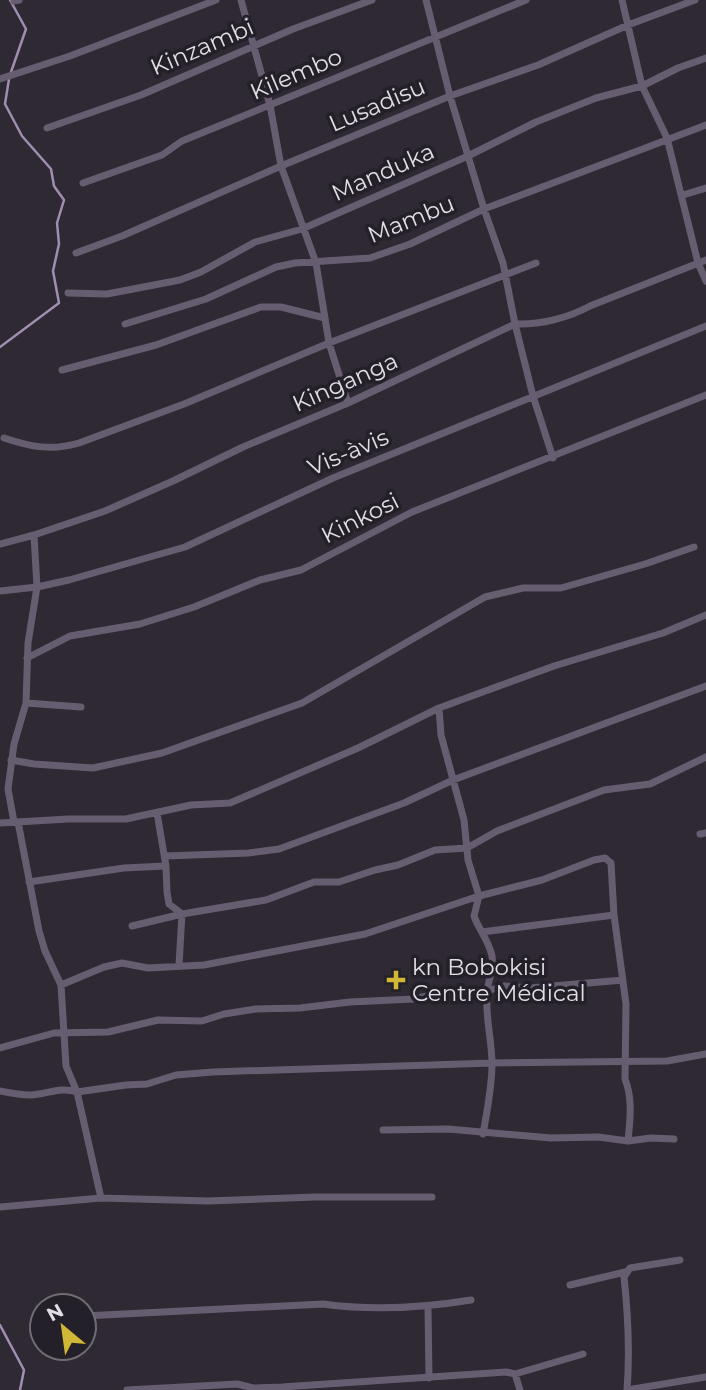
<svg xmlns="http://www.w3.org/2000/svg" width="706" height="1390" viewBox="0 0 706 1390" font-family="Montserrat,sans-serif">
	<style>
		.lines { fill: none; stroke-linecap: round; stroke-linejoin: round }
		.stream { stroke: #9f8eb0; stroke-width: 2.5 }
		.street { stroke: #675d71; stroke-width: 7 }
		.poi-dot { fill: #d0b736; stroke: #242029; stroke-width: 2.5 }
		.labels { text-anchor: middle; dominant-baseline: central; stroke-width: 7; stroke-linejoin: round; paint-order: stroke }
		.street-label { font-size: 23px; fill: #e1dee4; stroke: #242029 }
		.poi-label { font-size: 23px; fill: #e1dee4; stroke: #242029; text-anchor: start }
	</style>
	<rect width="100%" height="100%" fill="#2e2933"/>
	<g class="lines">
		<path class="stream" d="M10,0L26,29L11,72
			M0,347L59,303L53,271L59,244L57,223L64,200L54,186L51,169L22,136L5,104L9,79
			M0,1325L24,1370L20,1390"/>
		<path class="street" d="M241,0L270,105L281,166L316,263L329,343L348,403
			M426,0L450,96L484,209L503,263L515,324L533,396L553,458
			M622,0L642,86L667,138L698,263L706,281
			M14,1L19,0
			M0,79L70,56L216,0
			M47,128L141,95L293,29L372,0
			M83,183L162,155L182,141L526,0
			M683,195L706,188
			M76,253L122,236L281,166L450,96L538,65L628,25L695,0
			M68,293L107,294L180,280L201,272L255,242L302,229L468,156L536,122L596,98L642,86L678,68L706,58
			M125,324L206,299L276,267L295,263L370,258L410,244L484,209L706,125
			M62,370L156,345L261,307H281L325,318
			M4,438C31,447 52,451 79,443L184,404L329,343L536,263
			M0,544L34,535L105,511L173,481L243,447L348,403L515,324C540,325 568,318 590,306L706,260
			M0,591L37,587L69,580L185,547L333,478L706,326
			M27,658L70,636L140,624L194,607L260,580L301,570L412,512L706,395
			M26,703L81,707
			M439,708L554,666L663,633L706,615
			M11,760L34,764L93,768L162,753L302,703L485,597L523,588H561L645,564L694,547
			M157,813L166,866L167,892L169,904L182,914L179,965
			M14,822L8,789L14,744L26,703L28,643L37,587L34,535
			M18,822L39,931L45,951L61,985L66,1066L77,1092L101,1198
			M0,823L68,819H126L191,805L230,803L358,748L439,708L441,735L464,820L468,860L479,896L474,916C479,930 489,941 492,956C494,970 488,980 487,993C485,1017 492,1040 492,1064C492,1087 487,1111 483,1134
			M700,834L706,833
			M165,856L249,853L279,849L404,803L453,780L706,686
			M29,882L124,868L166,866
			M132,926L182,914L266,900L314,882H339L375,870L398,865L435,850L467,848L497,831L604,790L650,784L706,757
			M482,932L614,915
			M61,985L104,967L122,963L148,968L204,965L365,934L479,896L542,880L594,860L605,858L611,863L614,915L626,1004L625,1079C633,1099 630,1120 628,1141L651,1138L674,1139
			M0,1048L54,1033L108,1032L158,1020L202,1021L224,1014L256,1009L300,1008L350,1002L414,999L449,991H487L504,986L530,988L623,980
			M0,1091C10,1093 20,1095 30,1095C46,1095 60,1086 77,1092L126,1085L147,1084L176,1075L213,1072L492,1063L667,1061L706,1054
			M383,1130L448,1129L551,1138L598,1137L628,1141
			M0,1207L101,1198L208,1201L315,1197H432
			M680,1260L630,1268L624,1277C628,1314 630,1352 627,1390L706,1377
			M570,1285L625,1272
			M428,1307L429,1378
			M84,1316L323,1304C373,1311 422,1308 471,1300
			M515,1374L520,1390
			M127,1390L237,1384L253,1388L282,1387L506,1372L515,1374L583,1354"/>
	</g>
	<path class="poi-dot" d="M392.5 969.5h7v7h7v7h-7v7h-7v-7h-7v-7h7z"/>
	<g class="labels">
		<g class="street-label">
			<text transform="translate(202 47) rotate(-23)">Kinzambi</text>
			<text transform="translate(296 74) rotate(-23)">Kilembo</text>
			<text transform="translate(377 105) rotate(-23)">Lusadisu</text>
			<text transform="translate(383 172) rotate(-24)">Manduka</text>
			<text transform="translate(411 219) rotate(-22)">Mambu</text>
			<text transform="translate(345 382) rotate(-24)">Kinganga</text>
			<text transform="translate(348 452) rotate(-23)">Vis-àvis</text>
			<text transform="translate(360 518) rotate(-27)">Kinkosi</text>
		</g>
		<g class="poi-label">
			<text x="412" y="967">kn Bobokisi<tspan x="412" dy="26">Centre Médical</tspan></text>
		</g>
	</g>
	<g transform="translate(63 1327) rotate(331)"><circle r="33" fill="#242029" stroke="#706c74" stroke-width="2"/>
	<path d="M0-5L12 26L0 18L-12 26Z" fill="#d0b736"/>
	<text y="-10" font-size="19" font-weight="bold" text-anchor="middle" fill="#e1dee4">N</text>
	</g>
</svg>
